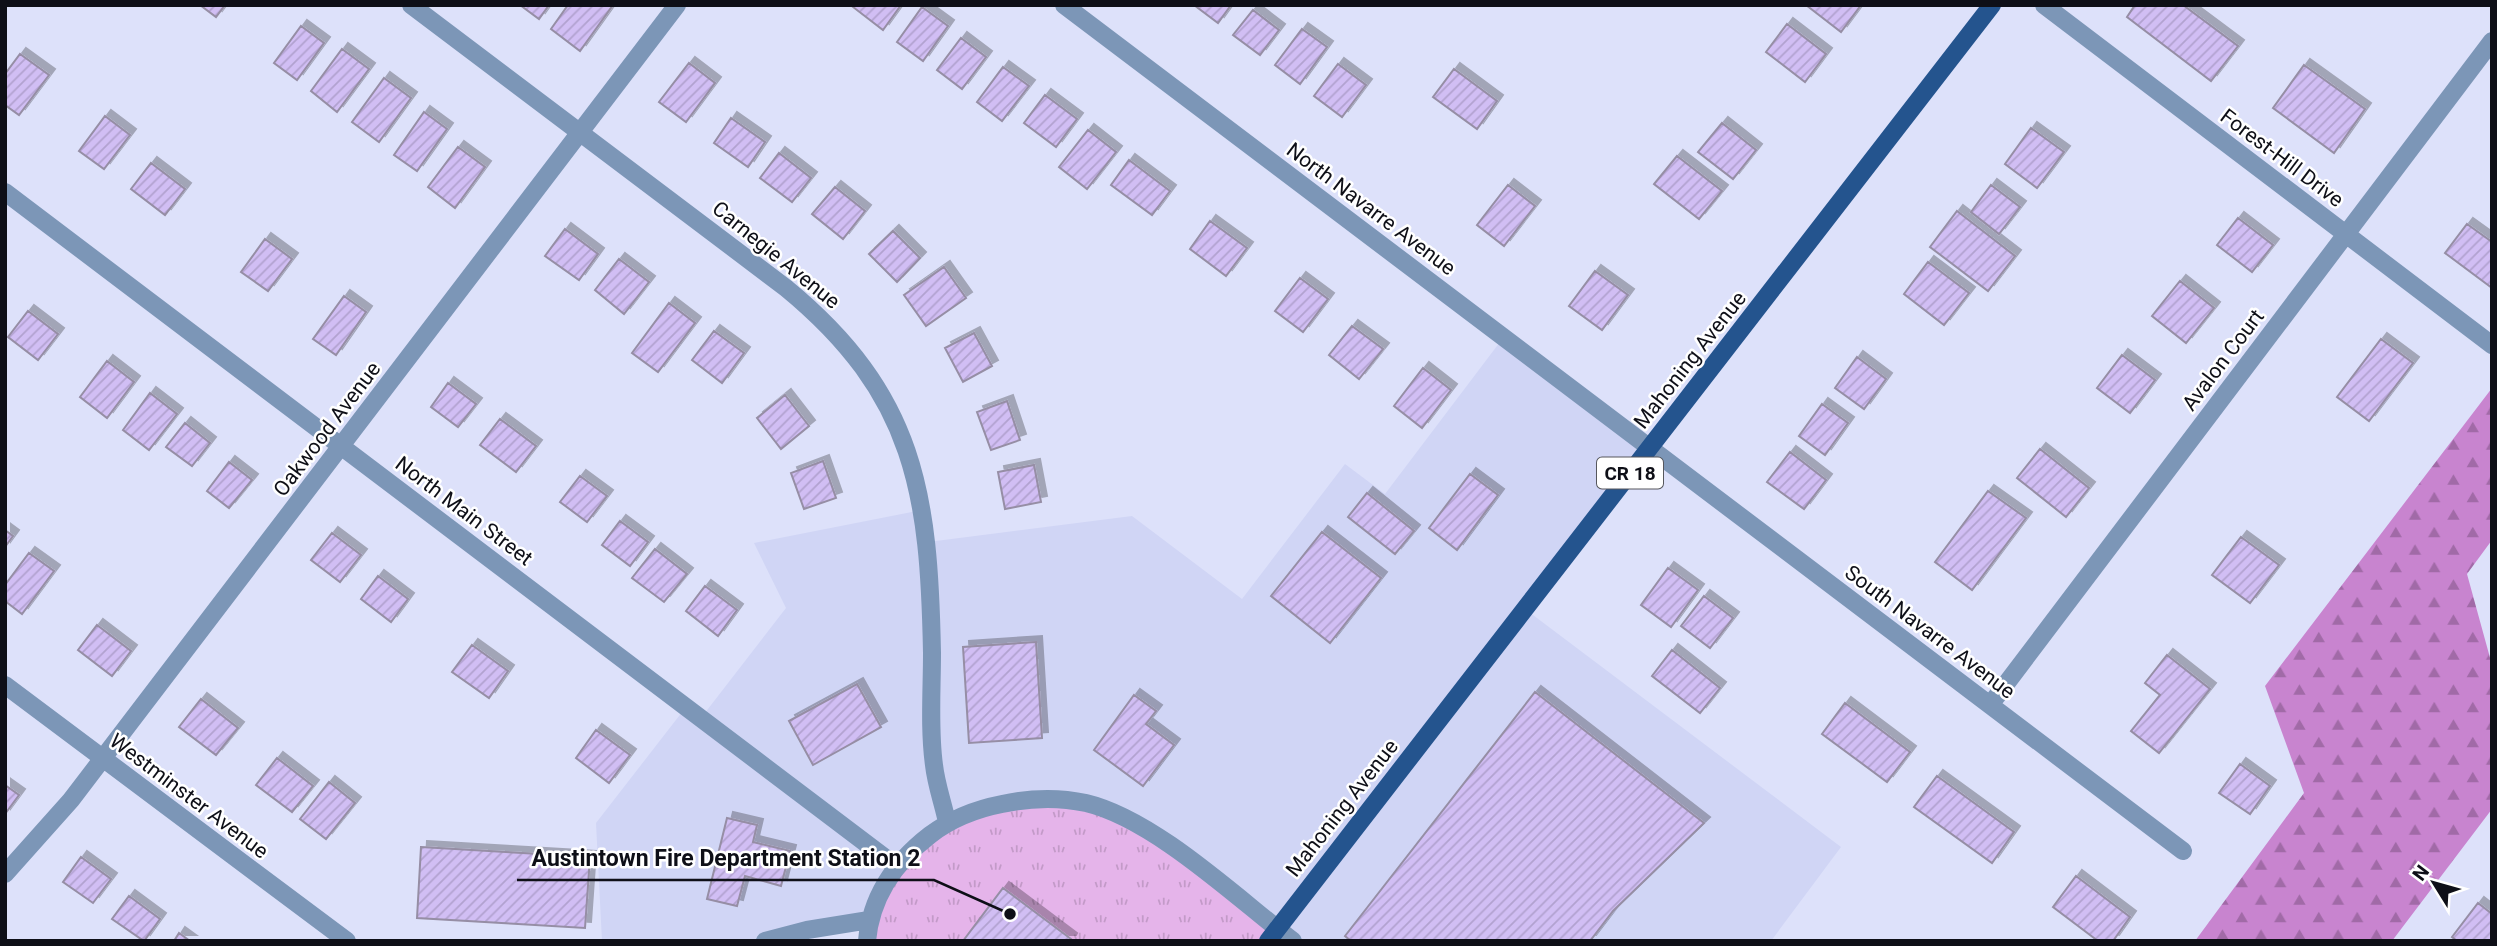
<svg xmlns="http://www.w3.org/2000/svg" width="2497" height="946" viewBox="0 0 2497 946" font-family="Roboto,sans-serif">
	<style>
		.built { fill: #d0d5f5 }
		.grass { fill: url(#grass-tufts) }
		.forest { fill: url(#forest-firs) }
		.building { fill: url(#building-hatch); stroke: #968ea5; stroke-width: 2; filter: url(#shadow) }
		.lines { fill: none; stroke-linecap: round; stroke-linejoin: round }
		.minor { stroke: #7c96b7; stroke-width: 18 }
		.primary { stroke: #24548e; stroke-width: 18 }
		.labels { text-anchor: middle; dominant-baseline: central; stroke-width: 5; stroke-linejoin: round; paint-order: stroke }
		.shield { fill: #fff; stroke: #56575d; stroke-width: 2 }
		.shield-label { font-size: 19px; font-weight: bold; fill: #0e0f17 }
		.street-label { font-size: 21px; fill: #0e0f17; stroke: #fff }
		.leader { fill: none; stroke: #0e0f17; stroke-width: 2.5 }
		.callout-dot { fill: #0e0f17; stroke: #fff; stroke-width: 2.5 }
		.callout-label { font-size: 23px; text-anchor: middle; font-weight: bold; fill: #0e0f17; stroke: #fff; stroke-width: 5; stroke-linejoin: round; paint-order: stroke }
	</style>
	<defs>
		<pattern id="grass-tufts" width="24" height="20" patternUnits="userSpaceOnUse" patternTransform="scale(1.75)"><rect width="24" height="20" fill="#e5b4ea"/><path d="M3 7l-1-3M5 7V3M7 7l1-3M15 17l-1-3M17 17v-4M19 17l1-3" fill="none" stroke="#c39ac8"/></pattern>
		<pattern id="forest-firs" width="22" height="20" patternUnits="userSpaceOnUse" patternTransform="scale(1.75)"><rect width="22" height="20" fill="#c884cf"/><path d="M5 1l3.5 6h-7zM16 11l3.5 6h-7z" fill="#a16aa7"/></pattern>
		<pattern id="building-hatch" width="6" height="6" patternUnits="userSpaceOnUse" patternTransform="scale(1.75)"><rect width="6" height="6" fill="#d1bef4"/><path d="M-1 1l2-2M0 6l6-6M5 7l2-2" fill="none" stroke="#b2a2d0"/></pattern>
		<filter id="shadow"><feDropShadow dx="6" dy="-6" stdDeviation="0" flood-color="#0004"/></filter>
	</defs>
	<rect width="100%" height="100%" fill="#dde1fa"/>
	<path class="built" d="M1503,338L1650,449L1525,609L1841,847L1771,941H1293L869,920L765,941H602L596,823L686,707L701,718L786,608L754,543L922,510L928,542L1132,516L1242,599L1345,464L1385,494Z"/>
	<path class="grass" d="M1028,799L1114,812L1293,941H868L886,880L947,822Z"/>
	<path class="forest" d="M2492,388V540L2467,574L2492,665V809L2392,941H2195L2304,793L2265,686Z"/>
	<path class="building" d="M200,5H225L216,17Z
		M520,5H549L539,19Z
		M568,5H613L580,51L551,29Z
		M855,5H901L883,30L853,7Z
		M1194,5H1231L1218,23Z
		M1806,5H1861L1841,32Z
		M2135,5H2183L2238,46L2211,81L2127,17Z
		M922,7L948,26L923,61L897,42Z
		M1253,10L1279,30L1260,55L1233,35Z
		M1787,24L1826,54L1805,82L1766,52Z
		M301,26L324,43L297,80L274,63Z
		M1302,29L1327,47L1300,84L1275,65Z
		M961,38L986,57L962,89L937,70Z
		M342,49L369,69L337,112L311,91Z
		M20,54L49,75L19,115L5,105V74Z
		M689,63L715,83L686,122L659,102Z
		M1338,64L1366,85L1342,117L1314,96Z
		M2304,65L2365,109L2334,153L2273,108Z
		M1003,67L1029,86L1002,121L977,102Z
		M1454,69L1497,101L1477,129L1433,97Z
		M384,78L411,98L379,142L352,122Z
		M1045,95L1077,119L1056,147L1024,123Z
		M424,112L447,129L417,171L394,155Z
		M105,116L130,135L104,169L79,151Z
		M731,118L765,142L748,167L714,143Z
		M1722,123L1756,150L1733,179L1698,152Z
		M2031,128L2064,152L2037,188L2005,164Z
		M1088,130L1116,152L1087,189L1059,167Z
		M458,147L485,167L455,208L428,187Z
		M779,153L811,178L792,202L760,178Z
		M1677,156L1722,191L1699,219L1654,184Z
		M1129,160L1170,191L1152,215L1111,185Z
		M151,163L185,189L165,215L131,189Z
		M1508,185L1535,206L1504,246L1477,225Z
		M1991,185L2020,207L1999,234L1971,212Z
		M835,187L865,211L843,239L812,214Z
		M1957,211L2015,256L1988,291L1930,247Z
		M2238,218L2273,245L2252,272L2217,245Z
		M1210,221L1247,248L1226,276L1190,249Z
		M2467,224L2492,242V288L2445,253Z
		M565,229L598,254L579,280L545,256Z
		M893,231L920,258L897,282L869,254Z
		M265,239L292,259L268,291L241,272Z
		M619,259L649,282L624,314L595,290Z
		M1928,262L1969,293L1944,325L1904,294Z
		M944,267L966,298L926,326L904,295Z
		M1595,271L1628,295L1602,330L1569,306Z
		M1300,278L1328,299L1303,332L1275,311Z
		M2180,281L2214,308L2186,343L2152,316Z
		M344,296L366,312L336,355L313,339Z
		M669,303L695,323L658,372L632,353Z
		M28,311L58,334L38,360L8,337Z
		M1352,326L1383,349L1359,379L1329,355Z
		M714,331L744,353L722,383L692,360Z
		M974,333L992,366L963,382L945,348Z
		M2381,339L2413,363L2369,421L2337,397Z
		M2122,355L2155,380L2130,413L2097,388Z
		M1857,357L1886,379L1864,409L1835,388Z
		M107,361L134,382L107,418L80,397Z
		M1423,368L1451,390L1422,428L1394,406Z
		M448,383L476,404L458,427L431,407Z
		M150,393L177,414L149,450L123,430Z
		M785,395L809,426L781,449L757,418Z
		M1007,401L1020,440L991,450L977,412Z
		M1822,404L1848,423L1825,455L1799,436Z
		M500,419L536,446L516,472L480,445Z
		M185,423L210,443L192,466L166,447Z
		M2040,449L2089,488L2066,517L2017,478Z
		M1790,452L1826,480L1804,509L1767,482Z
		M823,461L836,498L804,509L791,473Z
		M229,462L252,480L229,508L207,491Z
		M1034,465L1041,502L1005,509L998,472Z
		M1470,474L1498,495L1457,550L1429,528Z
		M580,476L607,496L587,522L560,502Z
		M1988,491L2026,518L1972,590L1935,562Z
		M1367,493L1414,531L1395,554L1348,517Z
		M620,521L648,542L630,566L602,545Z
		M5,530L13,536L5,547Z
		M1322,532L1381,578L1330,643L1271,596Z
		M332,533L361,555L340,582L311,560Z
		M2241,537L2279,565L2250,603L2212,575Z
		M655,549L687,574L664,602L632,578Z
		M29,553L54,571L22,614L5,601V585Z
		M1668,568L1698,590L1671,627L1641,605Z
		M378,576L408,599L391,622L361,599Z
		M705,586L737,610L718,636L686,611Z
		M1704,596L1733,618L1710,648L1681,626Z
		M97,625L131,651L112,676L78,650Z
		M1036,642L1042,738L969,743L963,647Z
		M472,645L508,671L489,698L452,672Z
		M1672,650L1720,688L1700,713L1652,676Z
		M2167,655L2210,689L2159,753L2131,731L2160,695L2145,683Z
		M857,684L881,727L813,765L789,721Z
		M1535,692L1704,823L1613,911L1590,941H1351L1345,936Z
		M1134,695L1156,711L1146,724L1174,745L1143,786L1094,750Z
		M201,699L238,728L216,755L179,727Z
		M1845,703L1910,752L1887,782L1822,734Z
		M596,730L630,755L609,783L576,758Z
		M277,758L313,786L292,812L256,785Z
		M2240,764L2270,786L2250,814L2219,793Z
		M1937,776L2014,832L1992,863L1914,807Z
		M329,782L355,803L326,839L300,819Z
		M5,785L19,795L5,814Z
		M727,818L757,825L753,842L790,851L781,886L745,876L737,906L707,899Z
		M421,847L590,857L585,928L417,918Z
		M81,857L111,879L93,903L63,882Z
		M2076,876L2130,917L2113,941H2098L2053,907Z
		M1003,888L1071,939L1070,941H963Z
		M129,896L160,919L144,941L112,919Z
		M2478,903L2492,914V941H2457L2452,937Z
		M179,933L190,941H174Z"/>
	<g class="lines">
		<path class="minor" d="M411,5L786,288C916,395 929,494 932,653C932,690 929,729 934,765C936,784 943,803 947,822
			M1064,5L2183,851
			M2044,5L2492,345
			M5,192L896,866
			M5,685L347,941
			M1990,705L2492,41
			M5,874L71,800L677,5
			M765,941L807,930L869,920
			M867,941C871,896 895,862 930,835C951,819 976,809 1002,804C1030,798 1058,797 1086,803C1154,819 1237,898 1293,941"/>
		<path class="primary" d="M1268,941L1992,5"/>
	</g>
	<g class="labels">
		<rect class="shield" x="1597" y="457.5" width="66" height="31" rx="5"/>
		<g class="shield-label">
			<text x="1630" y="473">CR 18</text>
		</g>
		<g class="street-label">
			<text transform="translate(2282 158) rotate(37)">Forest-Hill Drive</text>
			<text transform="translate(1371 209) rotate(37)">North Navarre Avenue</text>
			<text transform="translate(776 255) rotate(39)">Carnegie Avenue</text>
			<text transform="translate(1690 360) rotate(-52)">Mahoning Avenue</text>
			<text transform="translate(2223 360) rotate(-53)">Avalon Court</text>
			<text transform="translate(327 429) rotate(-53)">Oakwood Avenue</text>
			<text transform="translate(464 511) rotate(37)">North Main Street</text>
			<text transform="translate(1930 632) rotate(37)">South Navarre Avenue</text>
			<text transform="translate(189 796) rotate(37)">Westminster Avenue</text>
			<text transform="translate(1342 808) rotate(-52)">Mahoning Avenue</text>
		</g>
	</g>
	<path class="leader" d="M1010 914L934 880H517"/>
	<circle class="callout-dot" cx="1010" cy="914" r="7"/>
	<g class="callout-label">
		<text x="726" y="866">Austintown Fire Department Station 2</text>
	</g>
	<rect width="2497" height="946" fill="none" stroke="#0e0f17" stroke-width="14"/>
	<g transform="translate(2434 883) rotate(307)" stroke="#ffffff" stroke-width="5" paint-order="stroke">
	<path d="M0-5L12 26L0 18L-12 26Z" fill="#0e0f17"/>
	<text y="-10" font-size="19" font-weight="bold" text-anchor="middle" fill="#0e0f17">N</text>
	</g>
</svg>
